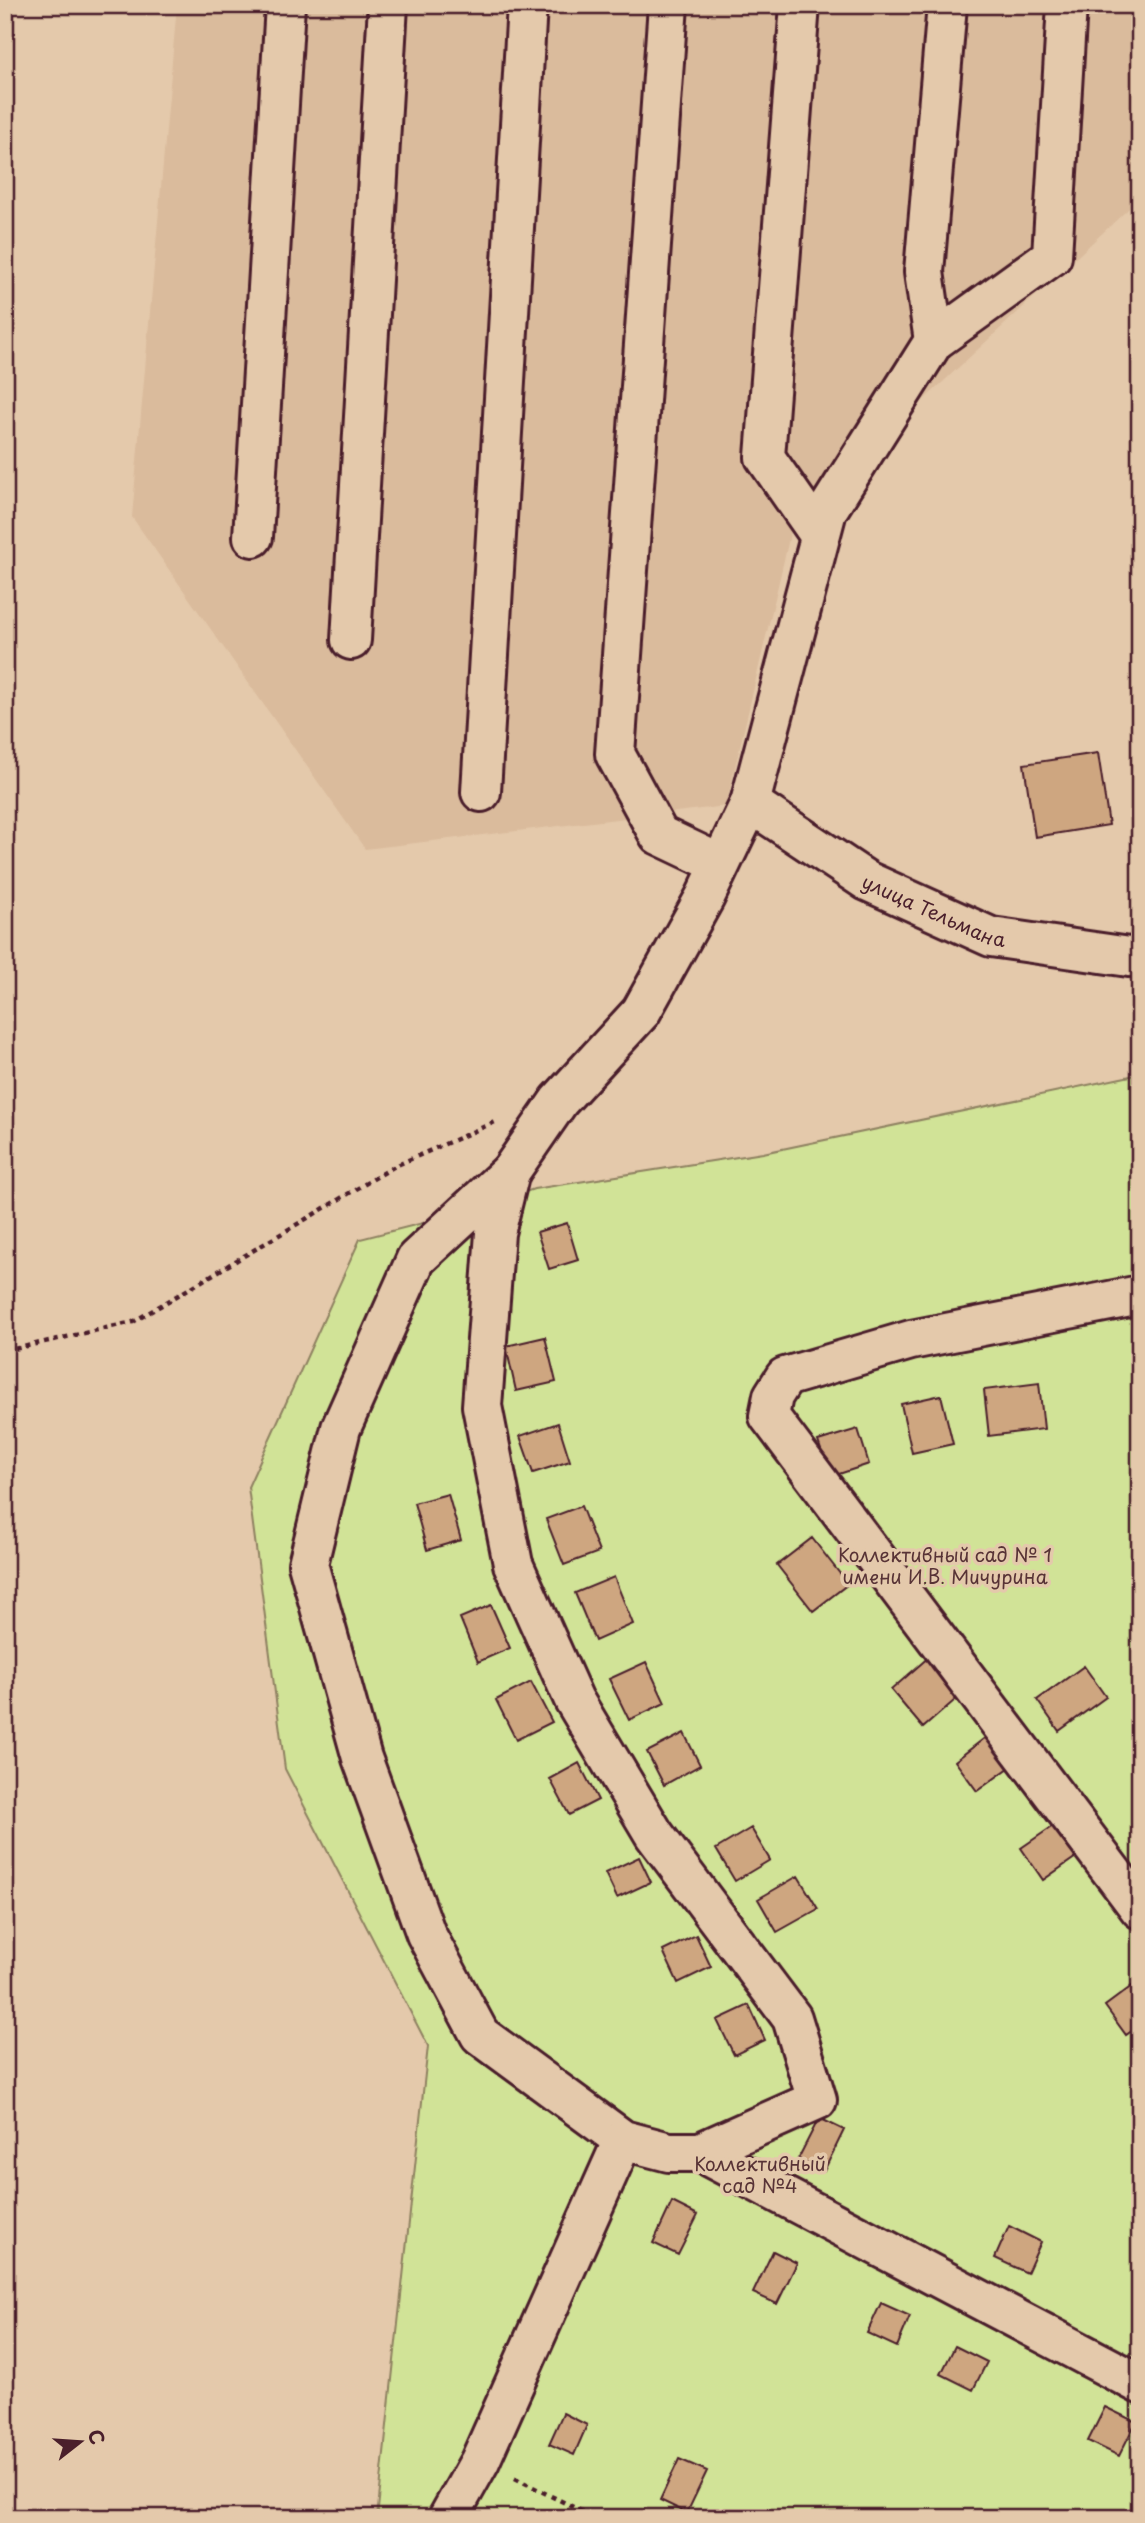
<svg xmlns="http://www.w3.org/2000/svg" width="1145" height="2523" viewBox="0 0 1145 2523" font-family="'Playpen Sans',sans-serif">
	<style>
		.built { fill: #dabb9c }
		.green { fill: #d1e397; stroke: #8e8161; stroke-width: 2 }
		.building { fill: #cea680; stroke: #4a1f2b; stroke-width: 2 }
		.lines { fill: none; stroke-linecap: round; stroke-linejoin: round }
		.minor-casing { stroke: #4a1f2b; stroke-width: 44 }
		.path { stroke: #4a1f2b; stroke-width: 4.5; stroke-dasharray: 5 5; stroke-linecap: butt }
		.minor { stroke: #e4c9ab; stroke-width: 38 }
		.labels { text-anchor: middle; dominant-baseline: central; stroke-width: 7; stroke-linejoin: round; paint-order: stroke }
		.street-label { font-size: 19px; fill: #4a1f2b; stroke: #e4c9ab }
		.park-label { font-size: 19px; fill: #583336; stroke: #e4c9ab }
	</style>
	<rect width="100%" height="100%" fill="#e4c9ab"/>
	<filter id="ink" filterUnits="userSpaceOnUse"><feTurbulence type="fractalNoise" baseFrequency=".0143" numOctaves="2"/><feDisplacementMap in="SourceGraphic" scale="14" xChannelSelector="R" yChannelSelector="G"/><feConvolveMatrix kernelMatrix="1 2 1 2 8 2 1 2 1" color-interpolation-filters="sRGB"/></filter>
	<g filter="url(#ink)">
		<path class="built" d="M177,5H1140V198L793,522L726,806L365,849L132,517Z"/>
		<path class="green" d="M1140,1074V2518H377L428,2046L285,1769L248,1487L360,1239L466,1212L534,1189L763,1153Z"/>
		<path class="building" d="M1098,753L1109,825L1035,837L1024,764Z
			M567,1223L578,1260L549,1269L537,1232Z
			M545,1337L556,1382L516,1391L506,1346Z
			M1039,1383L1044,1429L989,1436L984,1390Z
			M941,1395L953,1444L912,1453L901,1404Z
			M558,1423L570,1461L533,1473L520,1436Z
			M858,1429L869,1464L830,1477L818,1441Z
			M448,1494L461,1540L427,1550L414,1503Z
			M581,1506L599,1552L564,1565L546,1519Z
			M812,1538L848,1584L813,1611L777,1565Z
			M614,1577L633,1624L595,1641L575,1593Z
			M491,1605L510,1648L478,1662L460,1618Z
			M930,1656L962,1694L923,1728L891,1690Z
			M646,1662L665,1703L629,1720L609,1679Z
			M1084,1666L1106,1697L1059,1731L1037,1700Z
			M531,1682L552,1722L516,1740L496,1700Z
			M684,1733L700,1765L664,1785L647,1752Z
			M990,1734L1013,1765L977,1791L955,1761Z
			M579,1763L598,1800L569,1815L550,1779Z
			M1053,1826L1076,1857L1043,1880L1021,1848Z
			M751,1828L770,1860L735,1881L716,1849Z
			M639,1857L651,1882L617,1898L605,1873Z
			M798,1876L818,1909L777,1932L758,1899Z
			M696,1935L711,1967L678,1983L663,1951Z
			M1140,1980V2025L1126,2035L1105,2006Z
			M749,2005L765,2040L734,2055L717,2020Z
			M819,2118L844,2130L824,2171L798,2159Z
			M672,2202L698,2215L678,2255L653,2243Z
			M1009,2226L1041,2242L1027,2273L995,2258Z
			M773,2251L797,2263L777,2304L753,2293Z
			M881,2303L910,2316L897,2347L867,2333Z
			M955,2346L987,2362L973,2390L941,2374Z
			M1105,2407L1136,2422L1119,2456L1088,2441Z
			M563,2413L587,2425L574,2455L549,2444Z
			M679,2459L707,2471L687,2513L660,2500Z"/>
		<g class="lines">
			<defs>
				<g id="minor">
					<path d="M668,5L615,754L659,835L720,864"/>
					<path d="M800,5L765,457L820,536"/>
					<path d="M934,341L924,272L947,5"/>
					<path d="M253,537L285,5"/>
					<path d="M351,640L388,5"/>
					<path d="M481,792L527,5"/>
					<path id="s1" d="M750,803L867,881L991,937L1129,957L1140,956"/>
					<path d="M510,1172L495,1233L482,1406L513,1564L574,1700L654,1834L792,2018L817,2100L700,2152H669L623,2140L480,2035L426,1934L362,1758L308,1564L341,1428L416,1259Z"/>
					<path d="M510,1172L559,1101L641,1012L705,897L750,803L827,511L934,341L1052,256L1067,5"/>
					<path d="M1140,1295L911,1340L785,1377L773,1396L769,1416L1140,1909"/>
					<path d="M700,2152L1140,2384"/>
					<path d="M448,2518L480,2461L623,2140"/>
				</g>
			</defs>
			<use href="#minor" class="minor-casing"/>
			<path class="path" d="M5,1351L133,1322L395,1166L497,1121
				M515,2478L595,2518"/>
			<use href="#minor" class="minor"/>
		</g>
	</g>
	<g class="labels">
		<g class="street-label">
			<text stroke="none"><textPath href="#s1" startOffset="214">улица Тельмана</textPath></text>
		</g>
		<g class="park-label">
			<text x="945" y="1554">Коллективный сад № 1<tspan x="945" dy="22">имени И.В. Мичурина</tspan></text>
			<text x="760" y="2163">Коллективный<tspan x="760" dy="22">сад №4</tspan></text>
		</g>
	</g>
	<rect width="1145" height="2523" fill="none" stroke="#e4c9ab" stroke-width="28"/>
	<rect x="14" y="14" width="1117" height="2495" fill="none" stroke="#4a1f2b" stroke-width="2.5" filter="url(#ink)"/>
	<g transform="translate(80 2442) rotate(73)" stroke="#e4c9ab" stroke-width="5" paint-order="stroke">
	<path d="M0-5L12 26L0 18L-12 26Z" fill="#4a1f2b"/>
	<text y="-10" font-size="19" font-weight="bold" text-anchor="middle" fill="#4a1f2b">С</text>
	</g>
</svg>
